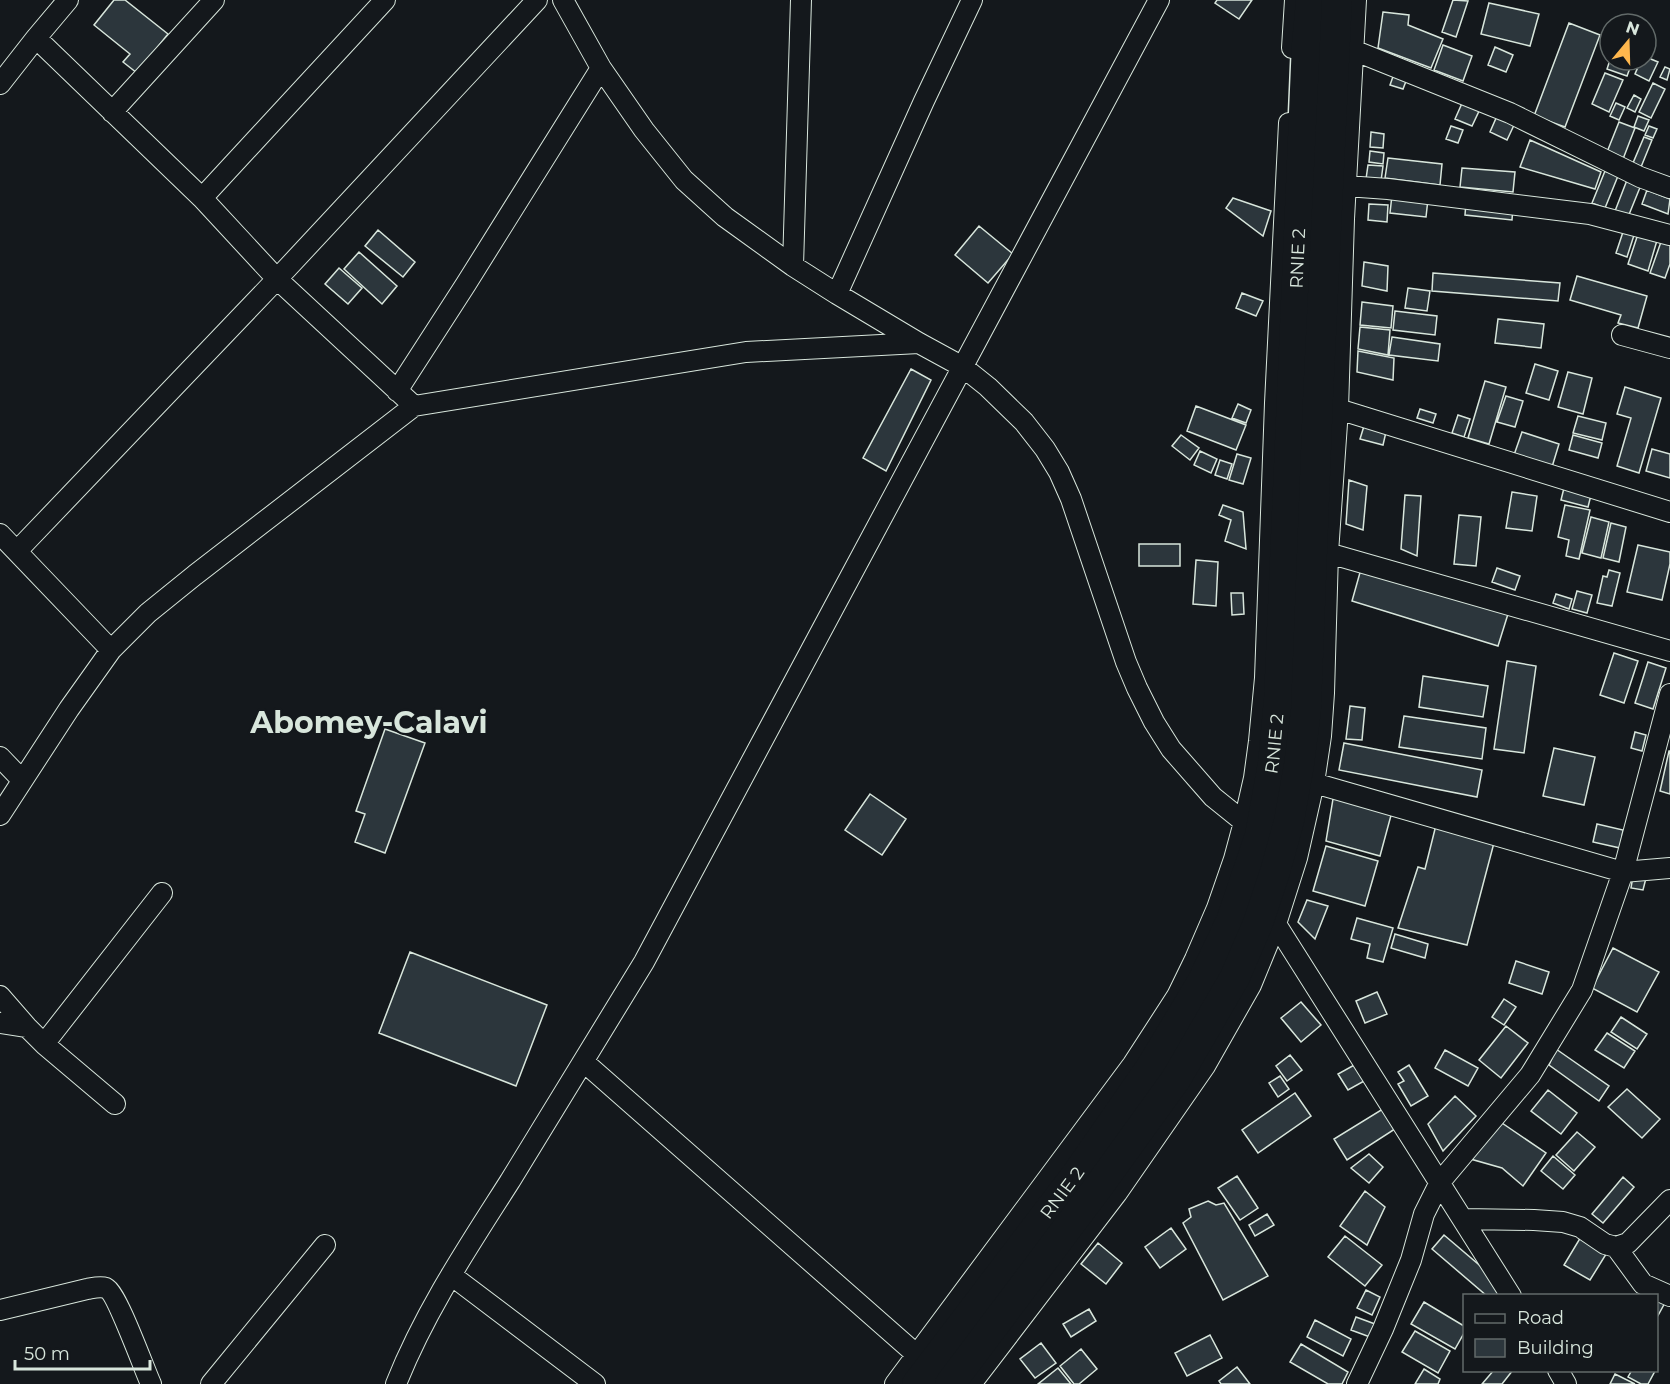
<svg xmlns="http://www.w3.org/2000/svg" width="1670" height="1384" viewBox="0 0 1670 1384" font-family="Montserrat,sans-serif">
	<style>
		.building { fill: #2c363c; stroke: #d8e6dc; stroke-width: 1.5 }
		.lines { fill: none; stroke-linecap: round; stroke-linejoin: round }
		.minor-casing { stroke: #d8e6dc; stroke-width: 22 }
		.highway-casing { stroke: #d8e6dc; stroke-width: 33 }
		.minor { stroke: #14181c; stroke-width: 20 }
		.highway { stroke: #14181c; stroke-width: 30 }
		.labels { text-anchor: middle; dominant-baseline: central; stroke-width: 4.5; stroke-linejoin: round; paint-order: stroke }
		.street-label { font-size: 18px; fill: #d8e6dc; stroke: #14181c }
		.town-label { font-size: 30px; font-weight: bold; fill: #d8e6dc; stroke: #14181c }
	</style>
	<rect width="100%" height="100%" fill="#14181c"/>
	<path class="building" d="M114,0H125L168,34L137,73L123,62L130,54L94,25Z
		M1217,0H1252L1239,19L1215,3Z
		M1453,0L1468,1L1456,37L1442,32Z
		M1489,3L1539,14L1530,46L1481,34Z
		M1383,12L1409,15L1408,25L1443,39L1431,68L1378,48Z
		M1569,23L1600,35L1565,127L1534,116Z
		M1443,45L1472,56L1463,81L1434,70Z
		M1495,47L1513,55L1506,72L1488,65Z
		M1646,57L1658,62L1649,81L1635,74L1641,60H1646Z
		M1610,60H1633L1627,76L1607,69Z
		M1665,67L1670,69L1667,80L1660,77Z
		M1395,71L1408,76L1403,89L1390,85Z
		M1605,73L1623,80L1609,112L1592,104Z
		M1653,83L1665,89L1651,118L1639,112Z
		M1634,95L1641,99L1635,112L1627,108Z
		M1463,101L1480,109L1472,126L1455,119Z
		M1616,103L1625,107L1619,120L1610,116Z
		M1497,116L1515,123L1507,140L1490,132Z
		M1638,116L1649,120L1644,131L1634,127Z
		M1619,122L1635,128L1623,159L1607,152Z
		M1451,126L1463,130L1458,143L1446,139Z
		M1649,126L1657,129L1653,138L1645,135Z
		M1371,132L1384,134L1383,148L1370,147Z
		M1644,137L1652,140L1641,167L1633,163Z
		M1530,140L1601,172L1595,189L1520,167Z
		M1370,151L1384,153L1383,164L1369,162Z
		M1388,158L1442,164L1440,185L1385,178Z
		M1368,165L1383,166L1381,181L1366,179Z
		M1462,168L1515,172L1513,192L1460,187Z
		M1605,171L1618,176L1605,208L1592,203Z
		M1627,180L1641,185L1628,217L1615,211Z
		M1647,190L1670,199L1668,214L1642,204Z
		M1392,195L1428,199L1426,217L1390,213Z
		M1233,198L1271,211L1263,236L1226,208Z
		M1466,202L1513,206L1512,220L1465,215Z
		M1369,204L1388,205L1387,222L1368,220Z
		M979,226L1013,254L988,283L955,255Z
		M1625,226L1636,229L1627,257L1616,253Z
		M378,230L415,262L403,277L365,246Z
		M1639,231L1658,237L1648,271L1628,264Z
		M1662,239L1670,242V264L1665,278L1650,273Z
		M359,252L397,286L382,304L344,269Z
		M1364,262L1388,266L1387,291L1362,286Z
		M339,268L362,288L348,304L325,284Z
		M1433,273L1560,283L1558,301L1432,291Z
		M1577,276L1647,296L1638,328L1618,323L1621,315L1570,300Z
		M1408,288L1430,291L1427,311L1405,308Z
		M1242,293L1263,301L1256,316L1236,308Z
		M1362,302L1393,306L1391,328L1360,325Z
		M1395,311L1437,316L1435,335L1393,330Z
		M1498,319L1544,324L1541,348L1495,343Z
		M1360,327L1390,330L1388,355L1358,349Z
		M1392,337L1440,344L1438,361L1389,355Z
		M1358,351L1394,358L1393,380L1357,372Z
		M1535,364L1558,371L1549,400L1526,393Z
		M911,369L931,380L886,471L863,458Z
		M1568,372L1592,378L1583,414L1558,407Z
		M1485,381L1506,387L1489,444L1468,438Z
		M1625,387L1661,398L1639,473L1617,466L1631,418L1617,414Z
		M1506,396L1523,401L1515,427L1497,422Z
		M1238,404L1251,410L1246,423L1232,418Z
		M1196,406L1246,425L1236,450L1187,431Z
		M1420,409L1436,414L1433,423L1417,418Z
		M1458,415L1470,419L1464,437L1452,433Z
		M1578,416L1606,423L1602,440L1573,433Z
		M1364,426L1386,432L1383,445L1360,439Z
		M1522,432L1559,444L1552,467L1514,455Z
		M1181,435L1199,448L1190,460L1172,446Z
		M1573,435L1602,443L1598,458L1569,450Z
		M1652,449L1670,454V478L1646,471Z
		M1200,451L1217,459L1211,473L1194,465Z
		M1237,454L1251,458L1243,484L1229,480Z
		M1220,460L1232,464L1227,479L1215,475Z
		M1349,480L1367,486L1363,530L1346,524Z
		M1565,484L1592,491L1588,507L1561,500Z
		M1512,492L1537,496L1532,531L1506,528Z
		M1405,495L1421,496L1417,556L1401,549Z
		M1223,505L1243,512L1246,549L1225,541L1231,520L1219,515Z
		M1565,505L1590,510L1579,559L1566,556L1569,540L1558,537Z
		M1459,515L1481,517L1476,566L1454,564Z
		M1591,517L1609,522L1601,558L1582,553Z
		M1611,523L1626,527L1619,562L1603,558Z
		M1139,544H1180V566H1139Z
		M1638,545L1670,552V564L1662,600L1627,592Z
		M1196,560L1218,562L1216,606L1193,604Z
		M1497,568L1520,576L1515,590L1492,582Z
		M1361,569L1508,614L1498,646L1352,601Z
		M1609,570L1620,573L1612,606L1597,603L1603,576L1607,577Z
		M1577,591L1592,595L1587,613L1572,609Z
		M1231,593H1243L1244,614L1232,615Z
		M1556,594L1572,599L1569,609L1553,603Z
		M1614,653L1638,661L1624,703L1600,695Z
		M1507,661L1536,666L1524,753L1494,749Z
		M1648,662L1666,668L1653,709L1635,703Z
		M1423,676L1488,686L1483,717L1419,707Z
		M1350,706L1365,708L1362,740L1346,739Z
		M1404,716L1486,728L1482,759L1399,747Z
		M385,729L425,743L385,853L355,842L365,814L356,811Z
		M1635,732L1646,735L1642,751L1631,748Z
		M1344,743L1482,770L1477,797L1339,770Z
		M1554,748L1595,757L1584,805L1543,796Z
		M1669,751H1670V794L1660,791Z
		M1334,793L1393,808L1380,856L1326,841Z
		M870,794L906,819L882,855L845,830Z
		M1597,824L1623,830L1620,848L1593,842Z
		M1436,825L1495,839L1467,945L1398,928L1418,867L1425,869Z
		M1326,846L1378,861L1365,906L1313,891Z
		M1633,876L1646,878L1643,890L1631,888Z
		M1307,900L1328,906L1315,939L1298,922Z
		M1357,918L1393,928L1383,962L1367,958L1370,944L1351,939Z
		M1395,934L1428,944L1425,958L1391,948Z
		M1613,948L1659,972L1637,1012L1592,988Z
		M410,952L547,1005L516,1086L379,1033Z
		M1516,961L1549,972L1542,994L1509,983Z
		M1377,992L1387,1014L1365,1023L1356,1001Z
		M1504,999L1516,1007L1504,1025L1492,1017Z
		M1301,1002L1321,1025L1301,1042L1281,1018Z
		M1621,1017L1647,1034L1637,1049L1611,1032Z
		M1506,1026L1528,1043L1501,1078L1479,1060Z
		M1607,1033L1635,1051L1624,1068L1595,1050Z
		M1556,1049L1609,1086L1599,1101L1549,1065Z
		M1445,1050L1478,1068L1468,1086L1435,1068Z
		M1290,1055L1302,1070L1287,1081L1276,1066Z
		M1356,1064L1366,1080L1348,1090L1338,1074Z
		M1409,1065L1428,1096L1411,1106L1398,1084L1404,1081L1398,1072Z
		M1280,1076L1289,1089L1278,1097L1269,1083Z
		M1627,1089L1660,1119L1642,1138L1608,1107Z
		M1548,1090L1577,1113L1561,1134L1531,1111Z
		M1295,1093L1311,1116L1258,1153L1242,1130Z
		M1455,1096L1476,1116L1443,1151L1428,1124Z
		M1386,1107L1398,1127L1347,1160L1334,1139Z
		M1499,1121L1546,1153L1523,1186L1502,1168L1467,1158Z
		M1577,1132L1595,1147L1574,1171L1556,1155Z
		M1369,1154L1383,1167L1369,1183L1351,1168Z
		M1553,1156L1575,1175L1563,1189L1541,1171Z
		M1237,1176L1258,1208L1240,1220L1218,1188Z
		M1623,1177L1634,1187L1603,1223L1592,1214Z
		M1365,1191L1385,1207L1367,1245L1340,1226Z
		M1208,1201L1216,1205L1224,1203L1268,1276L1223,1300L1183,1223L1191,1217L1189,1209Z
		M1267,1214L1274,1225L1255,1236L1249,1225Z
		M1171,1228L1186,1249L1160,1268L1145,1247Z
		M1444,1235L1504,1286L1496,1296H1487L1432,1249Z
		M1582,1235L1608,1251L1590,1280L1564,1265Z
		M1345,1236L1382,1265L1365,1286L1328,1257Z
		M1098,1243L1122,1263L1106,1284L1081,1264Z
		M1366,1290L1380,1297L1372,1315L1357,1308Z
		M1656,1297L1666,1301L1656,1319Z
		M1424,1302L1464,1326V1333L1455,1349L1411,1324Z
		M1089,1309L1096,1321L1071,1337L1063,1324Z
		M1356,1317L1375,1324L1370,1337L1351,1330Z
		M1315,1320L1351,1339L1343,1356L1307,1337Z
		M1415,1331L1450,1351L1438,1373L1402,1352Z
		M1210,1335L1222,1358L1187,1376L1175,1353Z
		M1041,1343L1056,1363L1035,1378L1020,1359Z
		M1301,1344L1348,1372L1342,1384H1328L1290,1362Z
		M1081,1349L1097,1369L1079,1384H1074L1060,1366Z
		M1237,1367L1250,1384H1221L1219,1381Z
		M1058,1368L1071,1384H1038Z
		M1424,1369L1440,1379L1438,1384H1415Z
		M1494,1370H1513L1502,1384H1482Z
		M1632,1370H1655V1371L1648,1384H1641L1628,1377Z
		M1615,1374L1635,1384H1610Z"/>
	<g class="lines">
		<defs>
			<path id="minor" d="M563,0L601,68L644,130L684,180L725,217L793,266L837,294L919,343L963,367L988,387L1024,422L1045,449L1059,472L1071,499L1126,662L1137,688L1154,722L1171,749L1213,797L1244,822
				M36,38L202,198L277,279L414,406
				M1292,48L1295,0
				M1353,50L1510,113L1640,177L1670,188
				M0,84L36,38L68,0
				M112,112L214,0
				M1346,186L1388,189L1590,214L1670,235
				M202,198L385,0
				M793,266L801,0
				M837,294L924,101L972,0
				M1622,335L1670,348
				M397,391L466,284L601,68
				M1338,409L1670,512
				M0,534L111,650
				M17,551L277,279L537,0
				M1328,553L1670,651
				M0,757L22,780
				M1314,783L1623,872L1670,868
				M0,815L69,709L111,650L148,613L195,575L414,406L746,352L919,343
				M1276,924L1511,1296
				M0,996L27,1027L44,1044L115,1104
				M0,1023L27,1027
				M44,1044L162,893
				M584,1062L917,1355
				M1463,1219L1534,1220L1563,1222L1580,1227L1605,1244L1616,1247L1628,1243L1670,1200
				M1616,1247L1643,1284L1670,1296
				M451,1275L595,1384
				M0,1310L87,1289C93,1288 100,1286 106,1288C117,1293 144,1369 151,1384
				M1558,1370L1566,1384
				M211,1384L325,1245
				M396,1384C425,1311 468,1247 510,1181C555,1108 600,1035 644,962L1159,0
				M895,1384L1133,1064L1177,996L1195,959L1217,908L1234,859L1244,822L1254,778L1259,741L1265,678L1275,403L1289,123
				M971,1384L1117,1193L1205,1066L1251,985L1276,924L1297,858L1314,783L1321,736L1324,693L1328,553L1338,409L1344,219L1356,0
				M1357,1384L1383,1329L1411,1260L1424,1214L1440,1182L1530,1075L1582,990L1623,872L1670,694"/>
			<g id="highway">
				<path id="s1" d="M917,1384L1076,1175L1151,1067L1202,982L1231,921L1260,835L1273,763L1279,698L1307,43L1311,0"/>
				<path d="M950,1384L1101,1183L1176,1079L1235,977L1258,923L1275,872L1289,821L1299,765L1306,710L1318,398L1337,0"/>
			</g>
		</defs>
		<use href="#minor" class="minor-casing"/>
		<use href="#highway" class="highway-casing"/>
		<use href="#minor" class="minor"/>
		<use href="#highway" class="highway"/>
	</g>
	<g class="labels">
		<g class="street-label">
			<text stroke="none"><textPath href="#s1" startOffset="1230">RNIE 2</textPath></text>
			<text stroke="none"><textPath href="#s1" startOffset="744">RNIE 2</textPath></text>
			<text stroke="none"><textPath href="#s1" startOffset="240">RNIE 2</textPath></text>
		</g>
		<g class="town-label">
			<text x="369" y="722">Abomey-Calavi</text>
		</g>
	</g>
	<rect x="1463" y="1294" width="195" height="78" fill="#14181c" stroke="#626a69" stroke-width="1.5"/>
	<rect x="1475" y="1314" width="30" height="9" fill="#14181c" stroke="#626a69" stroke-width="1.5"/>
	<text x="1517" y="1324" font-size="18" fill="#d8e6dc">Road</text>
	<rect x="1475" y="1339" width="30" height="18" fill="#2c363c" stroke="#626a69" stroke-width="1.5"/>
	<text x="1517" y="1354" font-size="18" fill="#d8e6dc">Building</text>
	<g transform="translate(1628 42) rotate(19)"><circle r="28" fill="#14181c" stroke="#626a69" stroke-width="1.5"/>
	<path d="M0-4.5L10 22L0 15L-10 22Z" fill="#ffb74d"/>
	<text y="-9" font-size="16" font-weight="bold" text-anchor="middle" fill="#d8e6dc">N</text>
	</g>
	<path d="M15 1360v9h135v-9" fill="none" stroke="#d8e6dc" stroke-width="3"/>
	<text x="24" y="1360" font-size="18" fill="#d8e6dc" stroke="#14181c" stroke-width="4.5" paint-order="stroke">50 m</text>
</svg>
